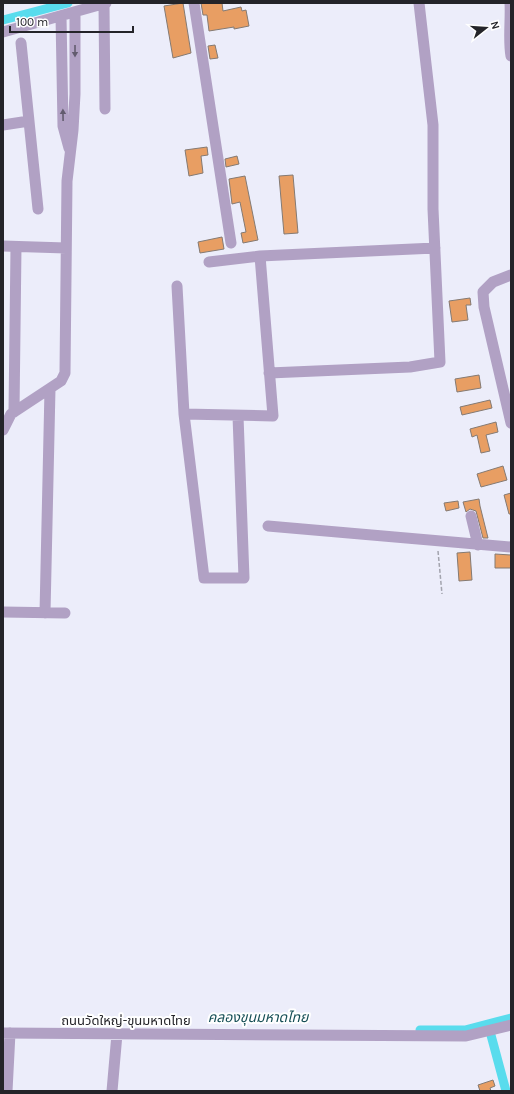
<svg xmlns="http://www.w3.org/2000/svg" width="514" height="1094" viewBox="0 0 514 1094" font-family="Karla,'Noto Sans Thai',sans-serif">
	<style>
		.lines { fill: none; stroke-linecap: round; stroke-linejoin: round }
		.canal { stroke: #59dced; stroke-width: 9 }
		.building { fill: #e89e63; stroke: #847a73 }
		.path { stroke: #a3a4ae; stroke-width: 1.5; stroke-dasharray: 4 2; stroke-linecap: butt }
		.minor { stroke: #b1a1c4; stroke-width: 11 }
		.oneway { fill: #635c6f }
		.labels { text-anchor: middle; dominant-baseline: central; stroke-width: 4; stroke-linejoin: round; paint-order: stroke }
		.street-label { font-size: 13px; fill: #242429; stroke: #fff }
		.water-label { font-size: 14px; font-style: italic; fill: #154e55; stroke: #fff }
	</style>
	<rect width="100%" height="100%" fill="#ecedfa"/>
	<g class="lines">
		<path class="canal" d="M3,20L68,3
			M488,1024L506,1091
			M420,1030H465L511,1018"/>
	</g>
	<path class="building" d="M183,3L191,53L173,58L164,6Z
		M201,3H222L223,11L241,7L242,11L246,10L249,26L234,29V27L209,31L207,15H203Z
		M215,45L218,58L210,59L208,46Z
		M207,147L208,155L201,156L203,173L189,176L185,150Z
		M237,156L239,164L226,167L225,159Z
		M293,175L298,233L284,234L279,176Z
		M245,176L258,240L243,243L241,233L246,232L240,202L232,204L229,179Z
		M222,237L224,249L200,253L198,242Z
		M470,298L471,305H466L468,320L452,322L449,301Z
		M479,375L481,388L457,392L455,379Z
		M490,400L492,408L462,415L460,407Z
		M496,422L498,432L486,435L490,451L481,453L477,435L472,437L470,429Z
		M503,466L507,480L481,487L477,474Z
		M511,493V514H509L504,495Z
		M479,499L480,506L488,538H483L476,511L470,509L466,512L463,502Z
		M458,501L459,508L446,511L444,503Z
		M470,552L472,580L459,581L457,553Z
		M495,554L511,555V568H495Z
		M493,1080L495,1086L490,1088L491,1091H480L478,1085Z"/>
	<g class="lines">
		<path class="path" d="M438,551L442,594"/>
		<path class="minor" d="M194,3L231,243
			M510,3C511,21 508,39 511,56
			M104,4L105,109
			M61,16L63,126L69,148
			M3,32L106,3
			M21,43L38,209
			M3,125L29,121
			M3,246L66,248
			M209,262L260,256L435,248
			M511,275L493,282L483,292L484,307L511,423
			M177,286L184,414L204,578H244L238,416
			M269,373L410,367L440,362L433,209V125L419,3
			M14,412L16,247
			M184,414L273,416L260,256
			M3,430L11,414L61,381L65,373L67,181L73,130L75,94V12
			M471,516L478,545
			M268,526L511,547
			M3,612L65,613
			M45,613L50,389
			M3,1033L466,1036L511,1025
			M7,1091L10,1033
			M112,1091L117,1034"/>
	</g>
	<defs><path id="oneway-solid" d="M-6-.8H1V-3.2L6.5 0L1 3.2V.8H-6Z"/></defs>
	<g class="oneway">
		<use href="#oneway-solid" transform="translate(75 51) rotate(90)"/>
		<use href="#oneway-solid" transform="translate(63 115) rotate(-91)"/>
	</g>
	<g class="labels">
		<g class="street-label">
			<text x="126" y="1020">ถนนวัดใหญ่-ขุนมหาดไทย</text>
		</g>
		<g class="water-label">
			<text x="258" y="1017">คลองขุนมหาดไทย</text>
		</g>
	</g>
	<rect width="514" height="1094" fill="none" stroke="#242429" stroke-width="8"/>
	<g transform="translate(486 28) rotate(73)" stroke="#ffffff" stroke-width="3" paint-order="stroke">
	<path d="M0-3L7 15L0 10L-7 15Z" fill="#242429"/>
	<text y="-6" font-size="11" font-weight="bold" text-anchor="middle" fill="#242429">N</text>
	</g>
	<path d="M10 26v6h123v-6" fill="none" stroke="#242429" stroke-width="2"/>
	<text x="16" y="26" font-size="12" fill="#242429" stroke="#ffffff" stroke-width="3" paint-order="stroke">100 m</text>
</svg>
